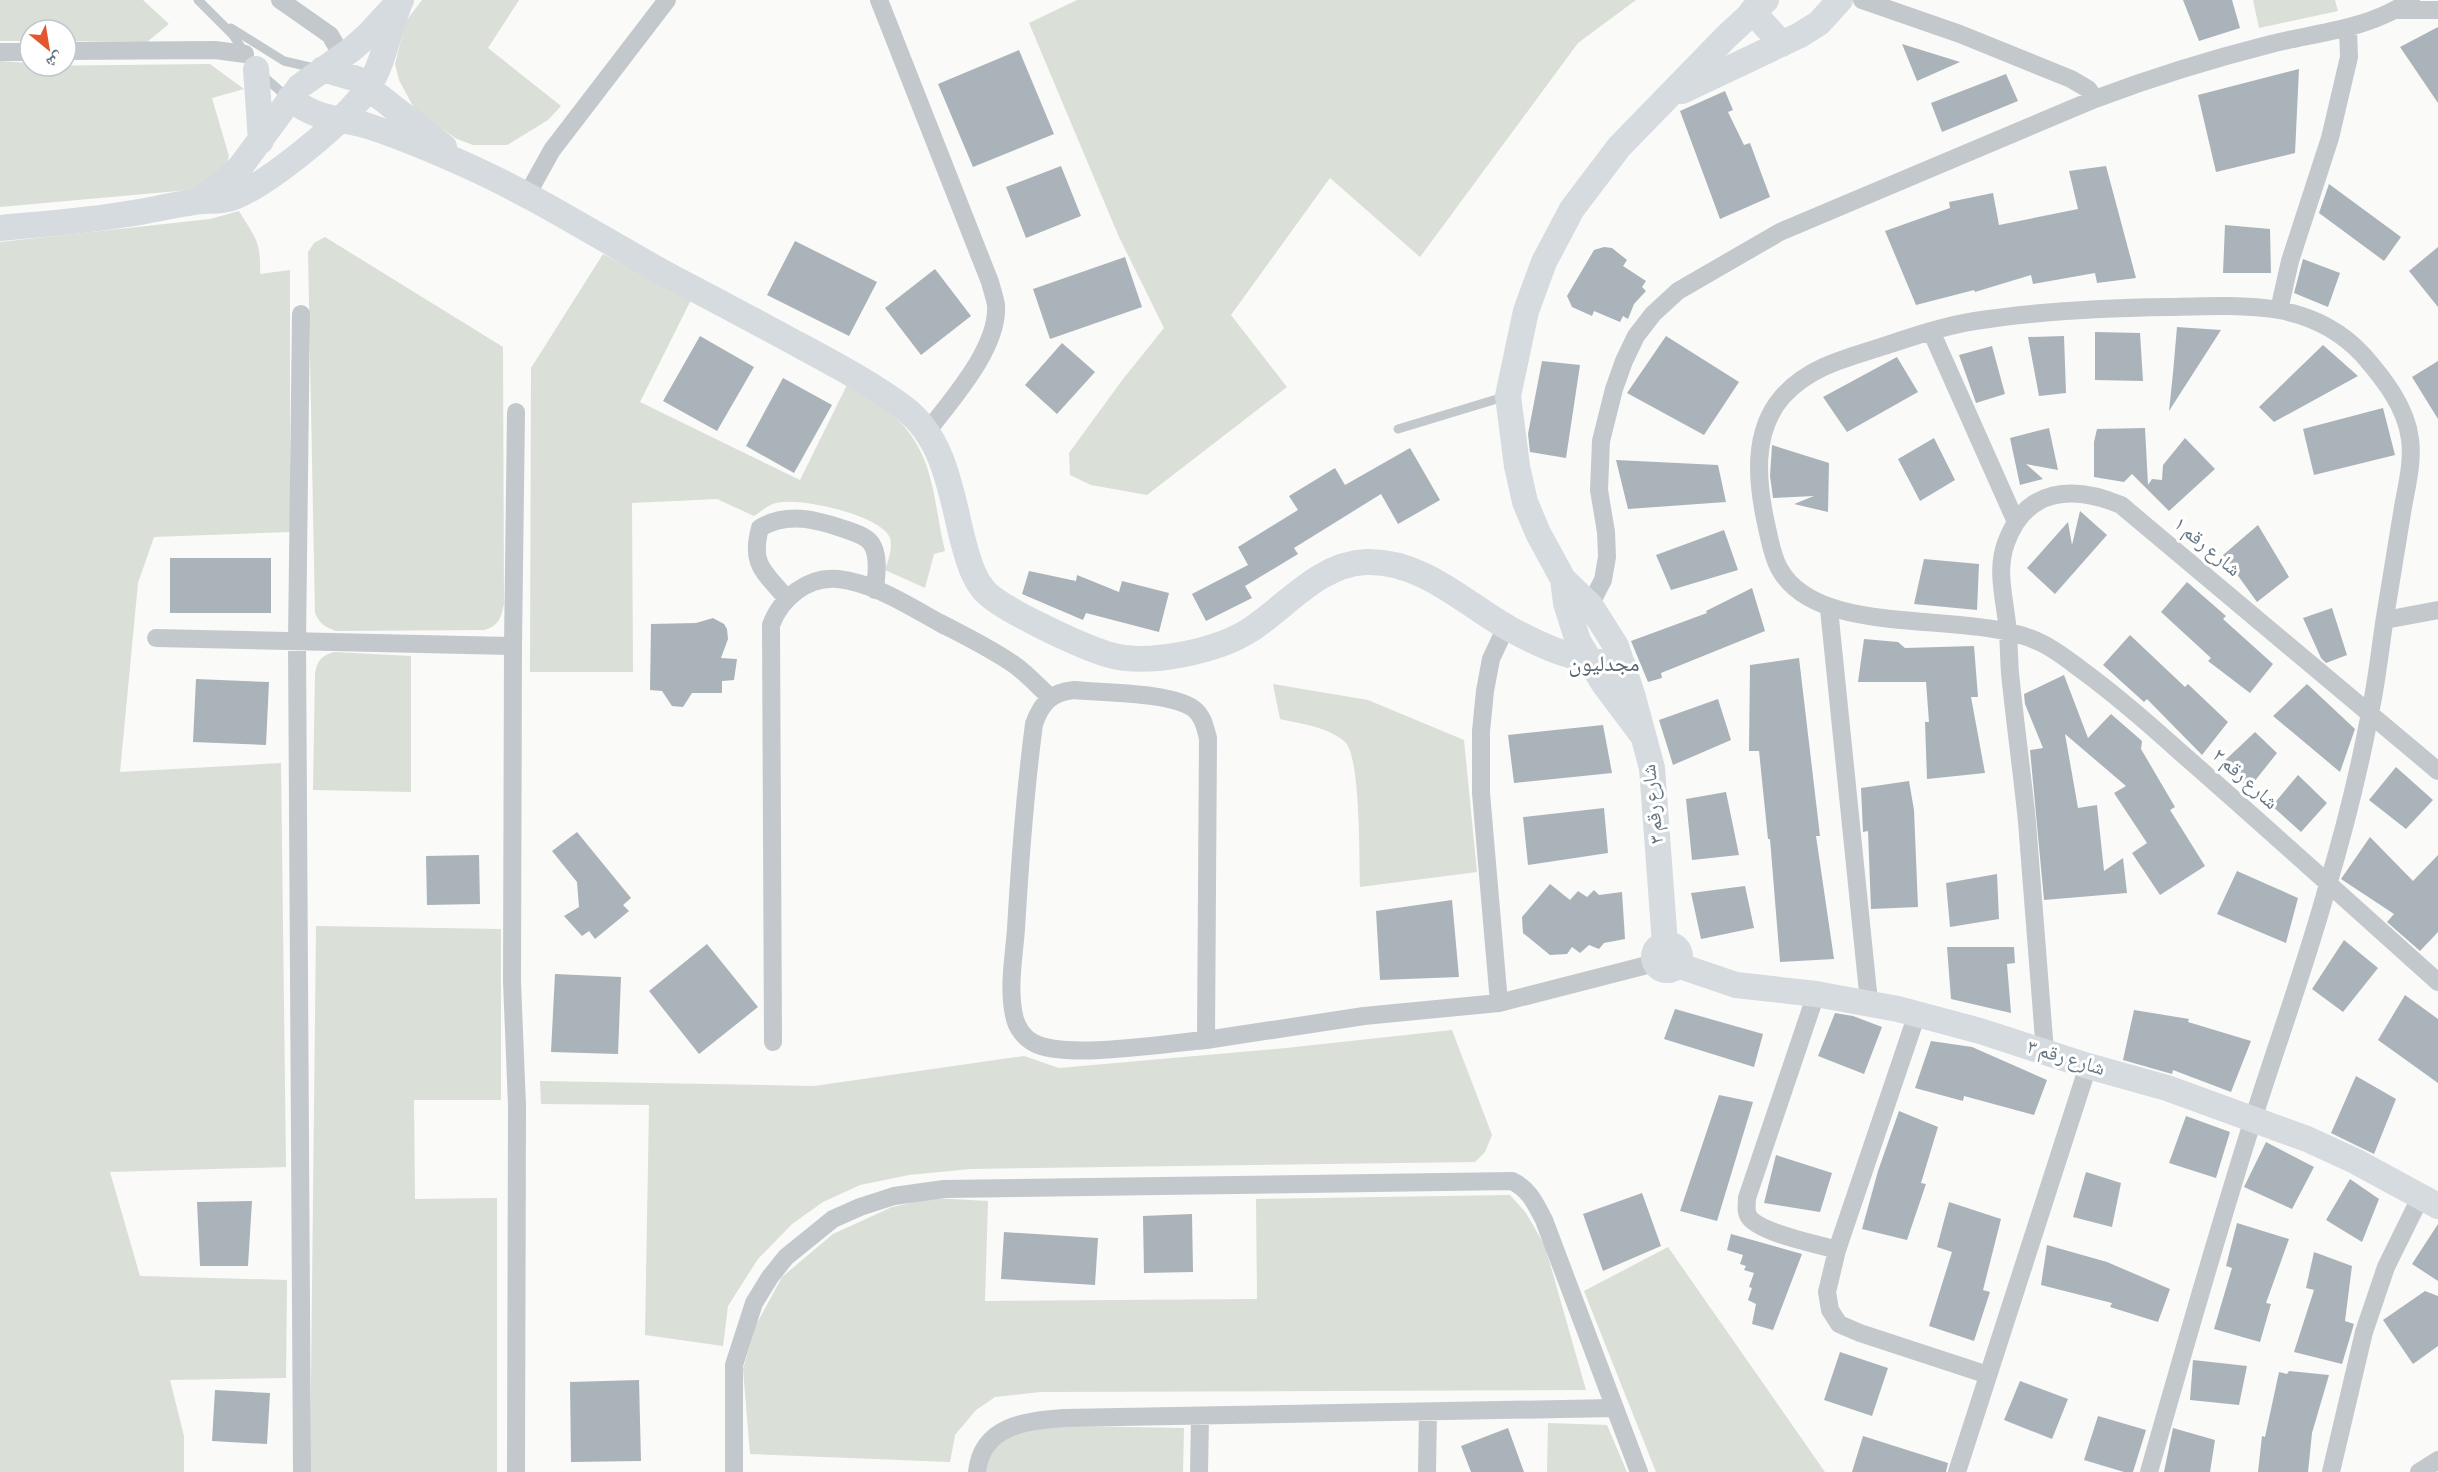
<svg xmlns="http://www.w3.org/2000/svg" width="2438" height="1472" viewBox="0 0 2438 1472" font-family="'Sofia Sans Condensed','Noto Naskh Arabic',sans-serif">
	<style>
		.green { fill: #dadfd7 }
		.building { fill: #aab3b9 }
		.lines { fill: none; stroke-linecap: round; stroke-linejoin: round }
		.lane { stroke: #c3c8cc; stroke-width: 9 }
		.street { stroke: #c3c8cc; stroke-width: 18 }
		.secondary { stroke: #d6dbdf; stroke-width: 26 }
		.labels { text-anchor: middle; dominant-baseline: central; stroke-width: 6; stroke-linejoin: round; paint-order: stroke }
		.street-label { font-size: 20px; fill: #657683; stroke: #fff }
		.quarter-label { font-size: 22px; fill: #57646e; stroke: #fff }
	</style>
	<rect width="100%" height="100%" fill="#fafaf8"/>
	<path class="green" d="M0,0H143L169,24L147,42L66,41V30H30V41H0Z
		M422,0H519L488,48L561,106L548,120L507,145H473L457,139L427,119L415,110L399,80L395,64L406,21Z
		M1077,0H1636L1578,43L1420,257L1330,178L1231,315L1287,387L1147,495L1091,485L1070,475L1069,453L1123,379L1164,328L1119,237L1029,23Z
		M2253,0H2335L2338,11L2259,28Z
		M0,61L30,63V66L210,64L244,89L212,98L229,156L225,168L213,183L189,190L0,207Z
		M239,211C255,238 261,240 260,274L290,270V532L154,537L138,583L120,772L281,763L286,1167L110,1172L140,1276L287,1280L286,1378L170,1380L184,1436V1472H0V242L210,219Z
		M325,237L503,347L504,604C501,618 499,626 484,630L336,631C325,627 320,624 315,613L308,252L314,243Z
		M603,254L691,300L640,402L800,480L847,385C863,396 883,406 897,419C936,457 933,503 945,551L934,554L925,588L885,570C888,561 893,548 890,538C882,515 794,495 773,504C767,506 760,512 754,516L717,499L632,503L633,672H530L531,368Z
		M334,652L411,656V792L313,790L315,673C318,660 321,656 334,652Z
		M1273,684L1368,700L1464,740L1477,872L1360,887C1359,861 1361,757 1345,742C1329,727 1301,724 1280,719Z
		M316,926L501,929V1100H414L415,1199L497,1198V1472H310Z
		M1452,1030L1492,1135L1485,1152L1475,1162L970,1169L909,1175L860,1185L823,1202L792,1224L758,1259L728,1306L723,1346L645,1335L649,1105L541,1104L540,1081L814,1086L1024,1056L1059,1068L1286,1048Z
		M1510,1195L1526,1213L1545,1246L1586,1390L1040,1392L995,1397L976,1410L955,1435L950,1462L750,1454L743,1369L756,1325L782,1277L833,1234L892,1207L933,1198L988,1201L985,1301L1257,1299L1256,1199Z
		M1668,1247L1825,1472H1656L1584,1291Z
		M1548,1423L1607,1425L1627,1472H1547Z
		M1069,1426L1184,1428L1183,1472H983L994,1446L1025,1427Z"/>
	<path class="building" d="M2183,0H2232L2240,28L2199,41Z
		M2438,27V103L2400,47Z
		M1902,44L1960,62L1917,81Z
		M1019,50L1054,134L973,167L938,84Z
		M2299,69L2295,153L2216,172L2198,95Z
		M2006,74L2018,101L1942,132L1931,103Z
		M1725,91L1733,110L1728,112L1744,145L1750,143L1770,197L1720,219L1680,111Z
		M1061,166L1081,216L1026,238L1006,187Z
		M2106,166L2136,278L2097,283L2095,273L2033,284L2031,275L1975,292L1974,290L1916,305L1885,231L1950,208L1949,202L1993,193L1999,225L2078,209L2069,171Z
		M2329,184L2401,237L2384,261L2319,213Z
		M2225,225L2270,229L2271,273H2223Z
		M795,241L877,282L849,336L767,295Z
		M1604,247L1612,248L1627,260L1623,266L1646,281L1642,287L1646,291L1634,304L1628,319L1623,316L1620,322L1594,311L1592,316L1572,307L1567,296L1594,250Z
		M2438,247V307L2409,271Z
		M1125,257L1142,307L1050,339L1033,289Z
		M2303,259L2340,273L2328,307L2294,293Z
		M935,269L971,316L921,355L885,308Z
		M2177,327L2221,330L2169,411L2173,373Z
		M2095,332L2140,333L2143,381L2095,380Z
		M700,336L754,367L717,431L663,401Z
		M1666,336L1739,382L1704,435L1627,393Z
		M2064,336L2066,393L2039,396L2028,337Z
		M1062,343L1095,372L1057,414L1025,385Z
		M2323,345L2358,376L2274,422L2259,407Z
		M1992,346L2005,394L1976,403L1959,355Z
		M1897,357L1918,392L1847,432L1823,397Z
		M1542,361L1580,365L1566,458L1530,452L1528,434Z
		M2438,361V419L2412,377Z
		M783,378L832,405L794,473L746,446Z
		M2383,408L2395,455L2314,475L2303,429Z
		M2049,428L2058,470L2026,464L2043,479L2020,485L2010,438Z
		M2145,428L2148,485L2152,479L2162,480L2163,465L2185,438L2215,469L2169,511L2132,474L2124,482L2094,477V442L2097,429Z
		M1934,438L1955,480L1920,501L1898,459Z
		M1772,445L1829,463L1828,512L1794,504L1814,496L1773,498L1770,476Z
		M1410,448L1440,500L1398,524L1381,494L1294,548L1298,554L1245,586L1252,598L1206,621L1192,594L1248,565L1238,547L1298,510L1289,496L1335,468L1345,485Z
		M1616,460L1718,465L1726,502L1628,509Z
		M2080,511L2107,535L2055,594L2027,568L2068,522L2072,545Z
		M2258,525L2289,577L2257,602L2223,555Z
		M1724,530L1738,570L1671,590L1656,555Z
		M170,558H271V613H170Z
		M1924,559L1979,564L1977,610L1914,604Z
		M1029,571L1076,581L1077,575L1119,592L1122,581L1169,593L1159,632L1086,613L1083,620L1022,594Z
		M2187,582L2226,616L2223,619L2273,664L2250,693L2208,661L2211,658L2161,612Z
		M1752,588L1765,631L1661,673L1662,678L1648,682L1631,641L1707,613L1706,611Z
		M2332,608L2347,655L2326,663L2321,658L2303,618Z
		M713,618L724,624L727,629L728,639L721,658L737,659L734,680L722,681V693H692L683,707L672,706L662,691L650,690L651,624L696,623Z
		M2130,635L2185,687L2188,684L2228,722L2202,755L2147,699L2144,702L2103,665Z
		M1864,639L1898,642L1905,648L1974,646L1978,697H1971L1985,773L1927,779L1925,722H1929L1926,682H1858Z
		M1799,658L1820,836H1816L1834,959L1780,962L1770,839H1768L1759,751H1749L1750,665Z
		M2064,675L2088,738L2111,714L2142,741L2141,749L2175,807L2170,810L2205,866L2160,895L2132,853L2147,843L2114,793L2126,786L2065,734L2078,808L2097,805L2104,871L2123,858L2127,893L2044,900L2030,750L2043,748L2025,704L2024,694Z
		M196,679L269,682L266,745L193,742Z
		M2307,684L2355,729L2340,772L2273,716Z
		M1718,699L1731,740L1673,765L1659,720Z
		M1603,725L1612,773L1514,783L1508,735Z
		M2255,732L2277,753L2250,787L2218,767Z
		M2396,767L2433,800L2406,829L2369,800Z
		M2298,775L2327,803L2301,832L2272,806Z
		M1909,781L1914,810L1918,907L1871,909L1868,831L1863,832L1861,788Z
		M1726,792L1739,855L1692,860L1686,799Z
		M1604,808L1608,853L1528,865L1523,817Z
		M577,832L631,898L623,905L629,911L595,939L589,931L582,936L564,916L579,907L577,882L552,851Z
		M2370,837L2413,881L2438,855V932L2420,951L2387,922L2394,914L2341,879Z
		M479,855L480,904L427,905L426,856Z
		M2237,871L2298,898L2286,943L2217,914Z
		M1997,874L1999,919L1950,927L1946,883Z
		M1550,884L1570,900L1578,891L1587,897L1594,890L1599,895L1622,892L1625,939L1604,943L1599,949L1589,945L1580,953L1572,947L1567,954L1550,955L1523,933L1522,917Z
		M1745,886L1754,928L1701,939L1691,893Z
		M1452,900L1459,977L1380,980L1376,911Z
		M2344,940L2378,968L2343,1012L2312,989Z
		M707,944L758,1007L699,1054L649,991Z
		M1947,947H2014L2015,963L2007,964L2011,1013L1951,999Z
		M555,974L621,977L618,1054L551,1052Z
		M2405,995L2438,1019V1083L2378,1040Z
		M1675,1009L1763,1034L1754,1067L1664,1039Z
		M2134,1010L2189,1019L2188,1022L2251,1041L2231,1092L2173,1070L2172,1074L2123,1060Z
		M1835,1013L1853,1016L1882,1027L1864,1074L1818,1056Z
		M1931,1041L1972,1047L2047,1080L2034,1115L1964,1096L1963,1101L1915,1088Z
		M2356,1076L2396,1099L2374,1154L2331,1133Z
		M1719,1095L1753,1102L1717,1221L1680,1211Z
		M1899,1111L1938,1127L1921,1183L1926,1184L1907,1240L1862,1229L1878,1171Z
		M2186,1116L2230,1132L2216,1178L2169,1163Z
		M2266,1142L2314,1167L2292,1209L2244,1187Z
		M1776,1155L1832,1173L1820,1212L1764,1203Z
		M2086,1172L2121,1183L2112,1227L2073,1217Z
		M2350,1179L2379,1199L2362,1242L2326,1220Z
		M1642,1193L1661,1246L1603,1271L1583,1214Z
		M252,1201L248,1266H200L197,1202Z
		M1949,1202L2001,1219L1983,1290L1990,1292L1974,1341L1929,1326L1952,1252L1937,1247Z
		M1192,1214L1193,1272L1144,1273L1143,1216Z
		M2237,1223L2289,1239L2266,1303L2271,1304L2260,1342L2214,1329L2232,1268L2226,1266Z
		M2438,1224V1281L2412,1264Z
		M1004,1232L1098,1238L1095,1285L1001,1279Z
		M1731,1234L1802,1254L1773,1330L1752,1324L1756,1304L1748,1300L1752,1288L1749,1287L1754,1273L1744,1270L1746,1266L1740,1264L1743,1255L1727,1250Z
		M2047,1245L2107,1262L2170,1289L2158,1322L2110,1307L2112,1303L2041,1285Z
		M2314,1252L2352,1266L2345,1321L2354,1324L2342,1364L2294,1352L2314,1290L2306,1288Z
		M2425,1291L2438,1296V1346L2413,1364L2383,1320Z
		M1840,1352L1888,1368L1872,1416L1824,1400Z
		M2193,1360L2247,1366L2239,1405L2190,1400Z
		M2289,1371L2329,1375L2312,1433L2308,1472H2258L2262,1436L2265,1437L2279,1372L2287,1374Z
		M639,1380L641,1461L571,1462L570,1382Z
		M2020,1381L2068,1399L2052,1439L2004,1420Z
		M215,1390L270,1393L267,1444L212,1441Z
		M2098,1416L2146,1430L2133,1472H2124L2084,1460Z
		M1508,1428L1524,1472H1471L1461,1446Z
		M2173,1428L2215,1440L2210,1472H2164Z
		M1863,1436L1948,1463L1946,1472H1852Z"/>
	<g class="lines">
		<path class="lane" d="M198,0L232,34L246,54
			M231,28L284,61L314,68
			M262,75L287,97
			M1398,429L1507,396"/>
		<path class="street" d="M280,0L330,35L337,47L336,60
			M879,0L990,282C992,290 995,298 996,305C999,348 951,400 927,432
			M1862,0L1960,34L2071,79L2088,89L2095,99
			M2397,10H2438
			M66,51L215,50L245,54
			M0,52H30
			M527,195L552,150L667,0
			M2279,310L2290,261L2330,138L2349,57L2348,28
			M301,314L297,642L302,1472
			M1931,331L2016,522
			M786,598C764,571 750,565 760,528C788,511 818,520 847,530C855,533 866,536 871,543C880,556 876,576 875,590
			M1590,605L1603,580L1607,557L1606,532L1599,490L1601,441L1614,389L1624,361L1636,336L1653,314L1678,291L1780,232L2095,99C2153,77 2212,59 2271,44C2319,32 2370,29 2411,0
			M1829,609L1869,1002
			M2385,620L2438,610
			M156,638L513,646
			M1074,690C1102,693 1172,692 1194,709C1203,716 1205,727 1208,738L1206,1040C1168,1043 1065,1060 1034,1043C1024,1038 1016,1027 1014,1015C1008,988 1014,956 1016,929C1020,860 1025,792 1034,724C1041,704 1051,692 1074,690Z
			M1816,994L1747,1198C1747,1205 1745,1211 1749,1217C1760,1233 1817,1244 1837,1250
			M1499,1003L1481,793V731L1485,691L1491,659L1506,627
			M1917,1014L1837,1250L1827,1292L1830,1310L1839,1324L1860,1333L1988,1375
			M1206,1040L1364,1016L1499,1003L1655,963
			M773,1042L771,625C781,598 808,576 838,579C874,583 909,606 940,623C965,636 992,649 1016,666C1028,675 1039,687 1050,697
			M2045,1052C2039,976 2033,899 2027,822C2022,772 2015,723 2010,673C2009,660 2009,646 2008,633C2006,603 1995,572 2006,543C2026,487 2074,485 2121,505L2438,771
			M516,1472L517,1106L512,981L513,646L516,412
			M734,1472V1365L754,1303L770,1277L786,1257L833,1219L860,1207L894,1196L944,1189L1512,1181C1529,1189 1535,1203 1544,1220L1639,1472
			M977,1472C982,1425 1026,1421 1064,1418L1614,1408
			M1199,1472L1200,1417
			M1427,1472L1428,1412
			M1957,1472L2088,1066
			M2149,1472C2182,1356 2215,1240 2251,1126C2276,1046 2305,968 2327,888C2344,831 2359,772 2370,713C2377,681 2380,649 2385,617C2391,580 2397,544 2403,507C2407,485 2413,461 2410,439C2406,407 2384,379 2363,355C2341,331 2311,316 2279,310C2243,304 2205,306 2168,307C2104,308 2038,311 1975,321C1943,326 1912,337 1881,347C1846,358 1809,367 1783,396C1751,432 1757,484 1767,528C1770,541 1772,555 1779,568C1817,640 1967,609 2037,641C2054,648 2068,660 2083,671C2117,696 2148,723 2179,751C2266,827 2352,905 2438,982
			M2331,1472L2364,1332L2386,1267L2421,1196
			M2419,1472L2438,1460"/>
		<path class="secondary" d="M1752,11L1782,44
			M256,69L261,141
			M323,69L357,79L444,147
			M1682,91L1800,35L1819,23L1840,0
			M290,98C317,121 340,117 371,127C404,138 437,152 468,166C539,198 605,241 673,278C716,300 758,323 801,346C836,365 872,384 904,408C944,438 951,492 962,537C967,555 971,574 983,589C997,608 1085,648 1110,655C1148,666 1218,651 1250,630C1287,606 1319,564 1366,562C1422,560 1465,604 1510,629C1551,651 1577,661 1623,665
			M198,200L226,181L241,166L300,86L351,50L367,36L392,9
			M0,228C42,224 85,221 127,214C149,211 171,205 194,202C207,200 221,202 234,197C268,184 348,119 367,89C385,62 388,29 401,0
			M1563,579L1590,605L1616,646L1632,694L1652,768L1665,944
			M1643,736L1604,684L1578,641L1566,603L1563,579L1538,533L1525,502L1517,466L1508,396L1526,311L1544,262L1572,209L1619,147L1726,37L1766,0
			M1654 957a13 13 0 1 1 26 0a13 13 0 1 1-26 0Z
			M1677,965L1736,985L1816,994L1898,1009L1980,1031L2088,1066L2167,1088L2307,1139L2355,1161L2438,1206"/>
	</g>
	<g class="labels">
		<g class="street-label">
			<text transform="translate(2207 547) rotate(40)">شارع رقم ١</text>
			<text transform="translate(2245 779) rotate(42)">شارع رقم ٢</text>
			<text transform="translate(1653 804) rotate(-96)">شارع رقم ٣</text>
			<text transform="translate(2066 1058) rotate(17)">شارع رقم ٣</text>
		</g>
		<g class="quarter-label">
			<text x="1604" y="664">مجدليون</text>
		</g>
	</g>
	<g transform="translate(48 48) rotate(150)"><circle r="28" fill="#ffffff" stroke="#c1c8cd" stroke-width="1.5"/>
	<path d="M0-4.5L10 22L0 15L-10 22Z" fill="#e4572e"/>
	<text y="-9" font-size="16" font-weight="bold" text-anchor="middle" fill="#657683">ش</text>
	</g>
</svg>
